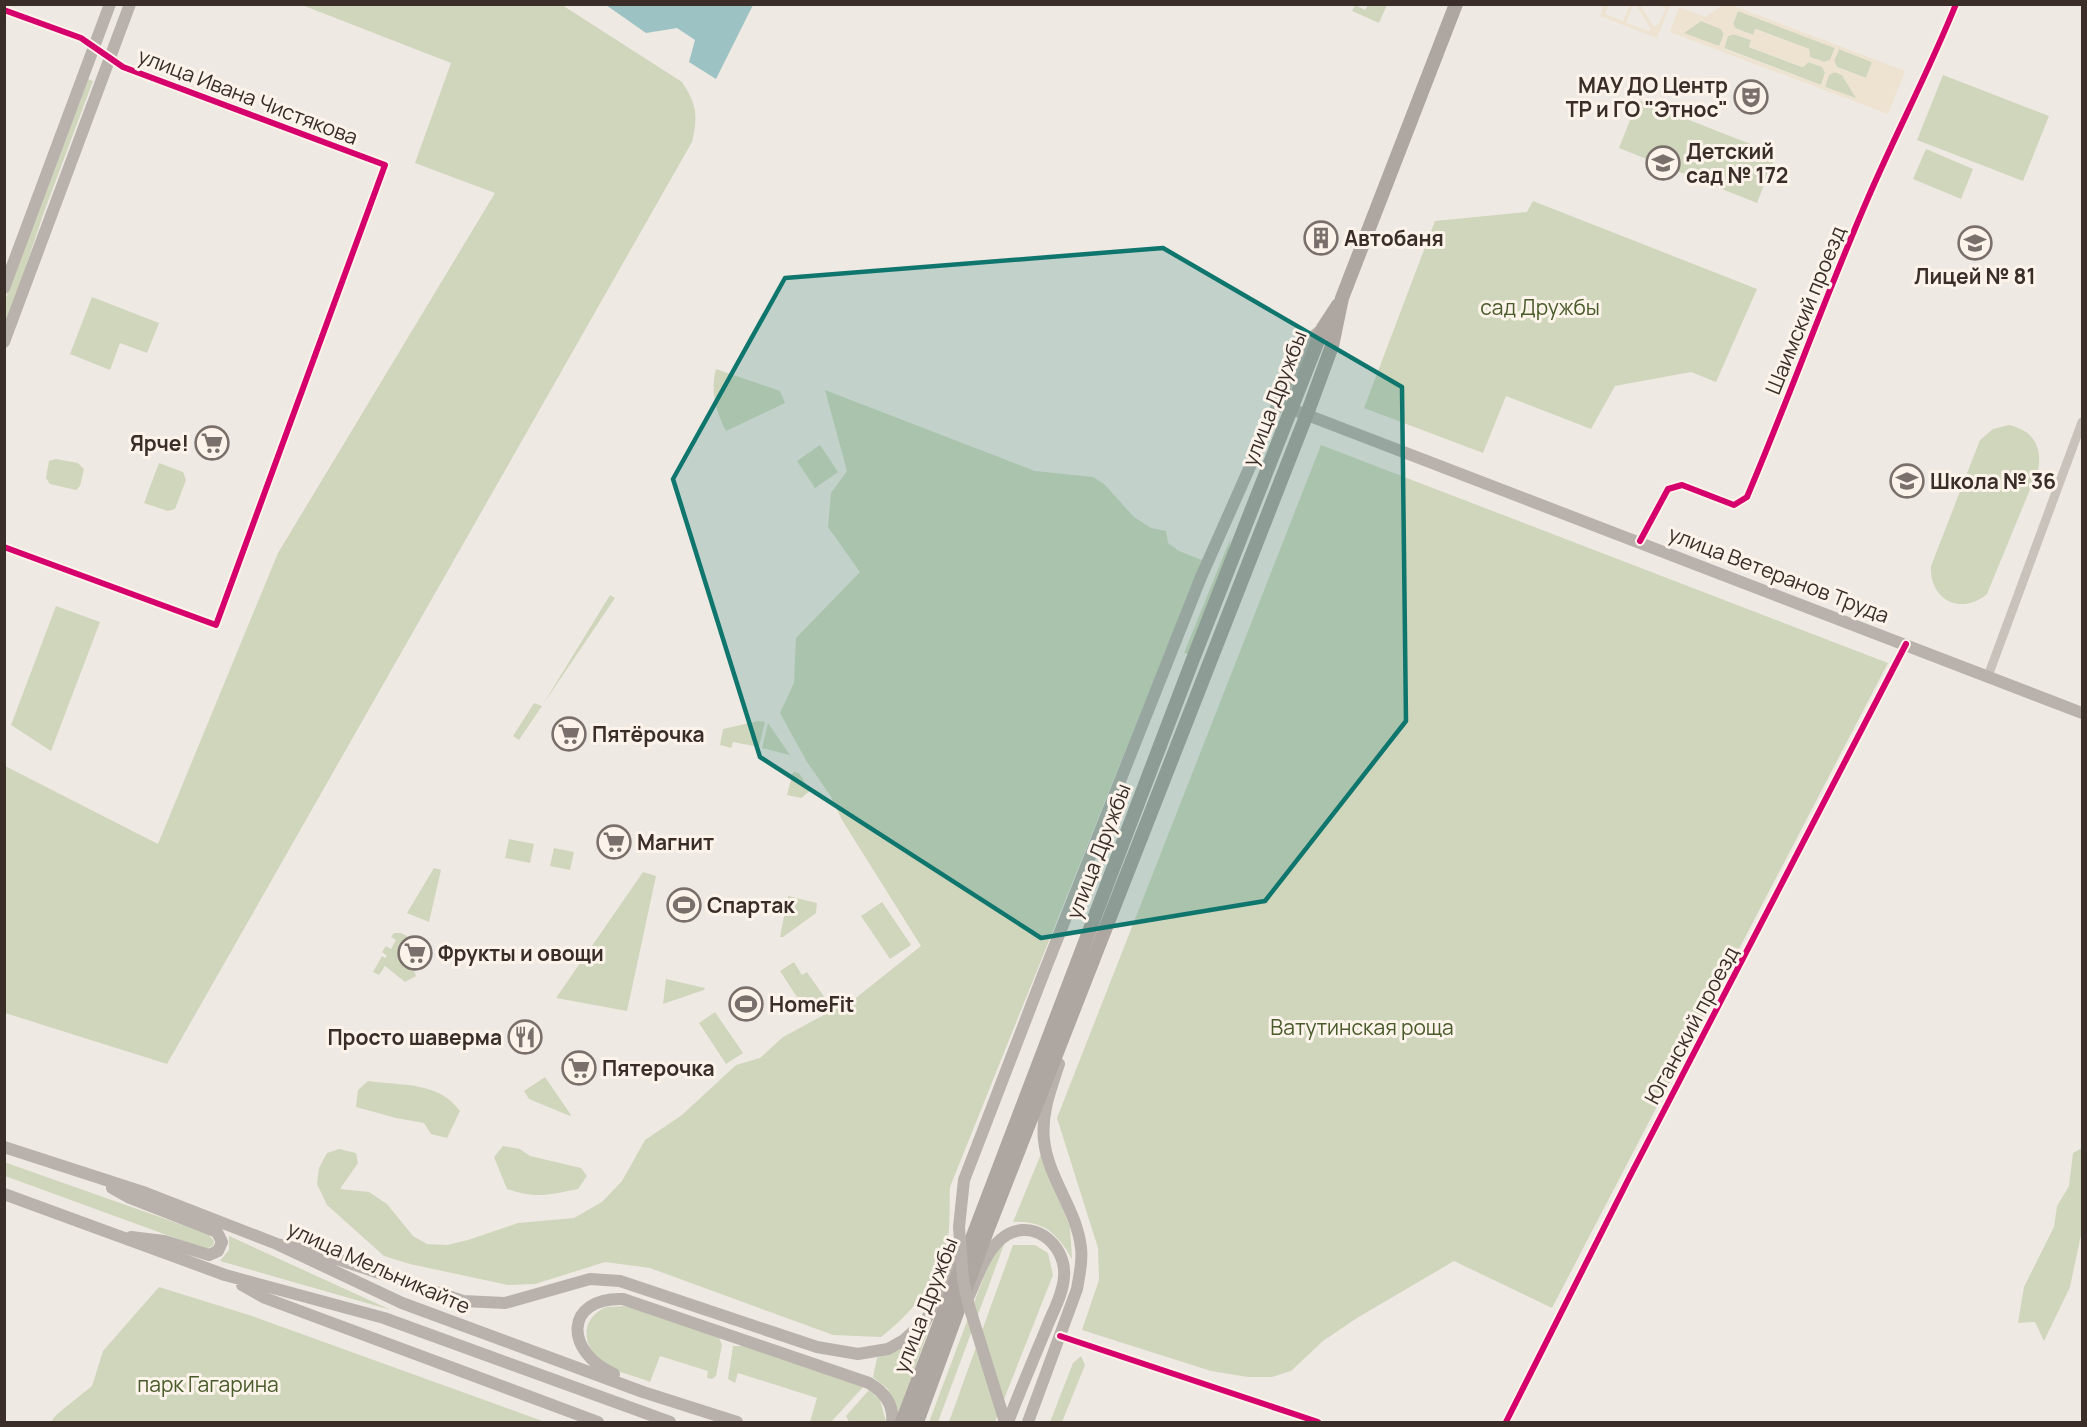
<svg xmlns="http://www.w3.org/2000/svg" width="2087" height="1427" viewBox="0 0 2087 1427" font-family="Manrope,sans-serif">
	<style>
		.green { fill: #d0d6bc }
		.plaza { fill: #eee2d1; fill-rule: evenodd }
		.water { fill: #9cc2c3 }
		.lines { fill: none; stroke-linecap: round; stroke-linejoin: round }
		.street { stroke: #c9c2bb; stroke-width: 9 }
		.secondary { stroke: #b9b2ac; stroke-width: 12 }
		.primary { stroke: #aea6a0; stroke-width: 14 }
		.secondary-bridge { stroke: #b9b2ac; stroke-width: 12 }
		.cycleway-casing { stroke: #fcf4eb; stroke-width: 10 }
		.cycleway { stroke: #d6006c; stroke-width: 6 }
		.marked { fill: #0f766e; fill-opacity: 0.2; stroke: #0f766e; stroke-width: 4.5; stroke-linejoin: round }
		.labels { text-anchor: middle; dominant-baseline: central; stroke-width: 6; stroke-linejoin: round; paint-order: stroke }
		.poi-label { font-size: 21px; font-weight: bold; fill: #3b2e29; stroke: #fcf4eb; text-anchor: start }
		.street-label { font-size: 21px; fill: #3b2e29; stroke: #fcf4eb }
		.park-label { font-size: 21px; fill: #495b2a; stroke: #fcf4eb }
	</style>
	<rect width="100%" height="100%" fill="#efe9e3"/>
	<path class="green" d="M302,5H562L682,82C697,105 698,115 692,142L167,1064L5,1013V766L158,844L278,553L495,193L415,163L451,63Z
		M1355,5L1365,10L1368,5H1387L1379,23L1352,11Z
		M1738,11L1835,48L1830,60L1824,62L1810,57L1809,49L1756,29L1753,35L1735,28L1733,24Z
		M1701,21L1721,29L1724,34L1719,47L1683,33Z
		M1733,34L1751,40L1749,47L1802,67L1808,62L1823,67L1825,73L1821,85L1724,48L1728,36Z
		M1839,49L1872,62L1866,78L1837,67L1834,61Z
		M1835,72L1842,75L1857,99L1825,87L1829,74Z
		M1943,75L2049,116L2023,181L1917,140Z
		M88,79L93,81L43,215L5,329L6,297Z
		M1638,100L1776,154L1757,203L1619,148Z
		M1926,149L1973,169L1961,199L1913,179Z
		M1533,201L1757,289L1716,382L1691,372L1615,386L1591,429L1506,396L1483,453L1364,408L1435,221L1527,212Z
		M92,297L159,323L147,353L120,343L110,370L70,354Z
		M716,369L780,391L785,403L726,431C716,411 710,392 716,369Z
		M825,390L1035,471L1093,477L1104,484L1134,517L1151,528L1166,531L1168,543L1179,551L1202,560L950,1187C949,1206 951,1230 946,1248C934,1285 911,1314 881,1337L833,1335L650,1268L605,1262L535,1284L508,1285L410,1264L384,1256L327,1205L317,1184L319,1168L327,1153L339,1149L356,1153L358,1163L340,1189L369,1192L387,1204L413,1236L427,1244L447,1245L468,1240L518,1223L574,1218L602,1202L622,1181L645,1140L682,1115L736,1065L760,1058L783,1037L857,997L921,946L842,820L830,795L807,762L780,713L794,683L796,638L860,572L828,527L831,493L847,471Z
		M2009,425C2032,430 2043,446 2038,470L1987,594C1961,616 1929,600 1931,566L1980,440L1993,429Z
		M820,445L838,472L815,488L797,461Z
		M1321,445L1888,663L1552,1308L1454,1261L1357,1318L1323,1341L1291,1371L1272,1377H1248L1211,1371L1082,1330L1099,1280L1098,1248L1057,1118Z
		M56,459L78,463L84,469L80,486L76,490L50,484L46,478L49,461Z
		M159,463L183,472L186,480L175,509L168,511L144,503Z
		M1231,537L1227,560L1188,654L1184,653Z
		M610,595L615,598L519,740L513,736L534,703L542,706Z
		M56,606L100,622L51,751L11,725Z
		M758,721L765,722L759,747L733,742L731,748L720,745L723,729Z
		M768,723L790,755L762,748Z
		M793,772L799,773L810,791L801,798L787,795Z
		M509,839L534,844L530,863L505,858Z
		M554,848L574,852L570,870L550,866Z
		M434,868L441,870L429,922L407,913Z
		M643,872L656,876L627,1011L556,998Z
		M788,896L817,903L816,913L783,937H780Z
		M882,902L911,945L890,959L861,916Z
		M394,933H401L407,936L409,946L405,949L416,976L405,982L385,966L379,975L373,972L382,956L385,958L387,956L382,952L386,946L391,949L396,940L391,937Z
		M794,962L802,975L807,972L827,1001L808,1014L780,971Z
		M666,979L705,988L704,990L663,1004Z
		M715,1012L743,1053L726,1064L699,1023Z
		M545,1077L571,1115L570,1116L529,1099L524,1091Z
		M368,1081C402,1086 438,1081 460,1111L447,1138L431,1134L424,1123L396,1118L356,1107L358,1090Z
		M503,1146L520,1149L530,1156L581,1168L587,1176L578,1189C548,1195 537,1199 507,1189L494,1157Z
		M2082,1148V1230L2070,1287L2044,1341L2035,1322L2018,1323L2024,1287L2054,1227L2057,1206L2069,1186L2073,1153Z
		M1041,1154L1070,1227L1072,1259C1058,1234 1043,1220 1013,1222Z
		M4,1162L208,1234L214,1241L213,1246L205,1249L5,1176Z
		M229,1236L391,1310L220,1261L229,1250Z
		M1005,1242L938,1422H929L989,1263L994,1253Z
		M1013,1245H1035L1048,1253L1053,1275L995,1422H949Z
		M159,1287L252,1316L545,1422H51L56,1415L92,1386L103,1351Z
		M623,1306L648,1312L719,1337L722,1345L716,1376L712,1379L707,1378L708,1371L660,1356L650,1382C636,1376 614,1372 602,1362C583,1347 579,1321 604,1308C609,1306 617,1307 623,1306Z
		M932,1321L898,1414L888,1389L873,1377L877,1358L910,1343Z
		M733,1346H743L864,1386L831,1422H810L817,1398L738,1373L735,1383L728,1379Z
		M1081,1356L1085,1365L1062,1422H1050L1073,1363Z
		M869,1390L880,1400L886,1422H849L846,1416Z"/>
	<path class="plaza" d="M1604,5H1608L1605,14L1623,21L1630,5H1633L1626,23L1648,31L1651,29L1636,5H1640L1654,27L1659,24L1666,8L1657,5H1670L1657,38L1600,16Z
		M1680,5L1681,8L1705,17L1722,6L1721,5H1731L1905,71L1888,114L1670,32ZM1738,11L1835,48L1830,60L1824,62L1810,57L1809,49L1755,29L1753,35L1736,29L1733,23ZM1701,21L1721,29L1724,35L1719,46L1684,33ZM1734,34L1751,40L1749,47L1803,67L1809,62L1822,67L1825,73L1821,85L1724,49L1728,36ZM1839,49L1872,62L1866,78L1837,67L1834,61ZM1835,72L1842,75L1856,98L1825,87L1829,75Z"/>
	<path class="water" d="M606,5H753L716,79L689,62L695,40L677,28L646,33Z"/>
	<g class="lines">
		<path class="street" d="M4,10L81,38L123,67L385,165L216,625L4,547
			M1640,541L1668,489L1682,485L1734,505L1747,497C1789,398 1825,297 1868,198C1896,133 1929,71 1956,4
			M1988,676L2082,422
			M1060,1336L1318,1422
			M1506,1422L1629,1178L1906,644"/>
		<path class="secondary" d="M4,288L110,4
			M4,342L130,4
			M1276,403L2082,713
			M1043,975L1201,577L1304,345L1322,329
			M4,1147L146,1193L277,1244L402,1303L643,1392L737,1422
			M112,1188L130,1198L217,1232L222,1242L218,1251L209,1255L164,1241L131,1237
			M4,1194L225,1275L384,1318L670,1422
			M277,1244L319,1253L463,1301L505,1303L590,1279L620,1281L817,1347L858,1354L888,1349L904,1340L926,1320L961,1255
			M242,1285L265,1298L598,1422
			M969,1296C977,1278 985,1253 1000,1240C1029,1214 1067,1243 1064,1277C1063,1295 1052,1313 1046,1329C1033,1360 1020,1391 1008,1422
			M614,1374C563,1351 565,1297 623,1299L869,1383C884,1392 894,1405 892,1422
			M1028,1422L1077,1289C1079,1276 1083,1261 1081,1248C1077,1210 1048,1178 1044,1140C1041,1113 1051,1089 1059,1064"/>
		<path class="primary" d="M902,1422L1193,659L1323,328L1338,305
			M917,1422L987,1231L1307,414L1332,346L1342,298L1456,4"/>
		<path class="secondary-bridge" d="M1005,1422L969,1306L963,1280L959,1227L964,1180L1043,975"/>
		<defs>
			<path id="cycleway" d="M4,10L81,38L123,67L385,165L216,625L4,547
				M1640,541L1668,489L1682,485L1734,505L1747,497C1789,398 1825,297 1868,198C1896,133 1929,71 1956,4
				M1060,1336L1318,1422
				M1506,1422L1629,1178L1906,644"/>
		</defs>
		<use href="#cycleway" class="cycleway-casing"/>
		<use href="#cycleway" class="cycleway"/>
	</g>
	<path class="marked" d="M1163,248L1402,387L1406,721L1265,901L1041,938L760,757L673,479L785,278Z"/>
	<defs>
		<symbol id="theatre-ring" viewBox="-11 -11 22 22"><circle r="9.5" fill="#fcf4eb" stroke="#7a6f6a" stroke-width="1.5"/><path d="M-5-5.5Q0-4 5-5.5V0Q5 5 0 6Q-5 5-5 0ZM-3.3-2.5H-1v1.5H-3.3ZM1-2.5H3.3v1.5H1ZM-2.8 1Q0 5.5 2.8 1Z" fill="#7a6f6a"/></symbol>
		<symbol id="school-ring" viewBox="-11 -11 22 22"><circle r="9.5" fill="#fcf4eb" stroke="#7a6f6a" stroke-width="1.5"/><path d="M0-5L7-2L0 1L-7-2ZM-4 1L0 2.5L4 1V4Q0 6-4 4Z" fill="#7a6f6a"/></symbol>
		<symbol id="building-ring" viewBox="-11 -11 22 22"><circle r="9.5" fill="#fcf4eb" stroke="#7a6f6a" stroke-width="1.5"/><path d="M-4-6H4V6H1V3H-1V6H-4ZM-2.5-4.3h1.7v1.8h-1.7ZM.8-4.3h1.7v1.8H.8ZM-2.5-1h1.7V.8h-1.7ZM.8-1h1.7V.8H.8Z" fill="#7a6f6a"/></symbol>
		<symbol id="supermarket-ring" viewBox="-11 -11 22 22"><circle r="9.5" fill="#fcf4eb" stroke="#7a6f6a" stroke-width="1.5"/><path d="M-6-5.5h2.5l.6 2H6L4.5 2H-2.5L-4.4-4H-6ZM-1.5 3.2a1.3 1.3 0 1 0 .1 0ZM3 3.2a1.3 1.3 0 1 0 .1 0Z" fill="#7a6f6a"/></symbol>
		<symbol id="stadium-ring" viewBox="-11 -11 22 22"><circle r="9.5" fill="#fcf4eb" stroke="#7a6f6a" stroke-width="1.5"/><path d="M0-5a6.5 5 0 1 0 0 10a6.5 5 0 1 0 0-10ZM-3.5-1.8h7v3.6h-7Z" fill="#7a6f6a"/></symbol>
		<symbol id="restaurant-ring" viewBox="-11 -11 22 22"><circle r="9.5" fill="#fcf4eb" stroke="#7a6f6a" stroke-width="1.5"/><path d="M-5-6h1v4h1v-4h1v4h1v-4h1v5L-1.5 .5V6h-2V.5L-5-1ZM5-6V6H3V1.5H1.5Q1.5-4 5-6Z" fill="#7a6f6a"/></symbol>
	</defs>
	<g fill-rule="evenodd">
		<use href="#theatre-ring" x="1732" y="78" width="38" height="38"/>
		<use href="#school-ring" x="1644" y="144" width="38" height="38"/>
		<use href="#building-ring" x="1302" y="219" width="38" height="38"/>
		<use href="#school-ring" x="1956" y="224" width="38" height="38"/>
		<use href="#supermarket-ring" x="193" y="424" width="38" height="38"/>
		<use href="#school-ring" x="1888" y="462" width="38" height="38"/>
		<use href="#supermarket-ring" x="550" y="715" width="38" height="38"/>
		<use href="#supermarket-ring" x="595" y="823" width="38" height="38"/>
		<use href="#stadium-ring" x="665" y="886" width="38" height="38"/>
		<use href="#supermarket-ring" x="396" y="934" width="38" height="38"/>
		<use href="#stadium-ring" x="727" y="985" width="38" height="38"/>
		<use href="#restaurant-ring" x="506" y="1018" width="38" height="38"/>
		<use href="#supermarket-ring" x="560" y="1049" width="38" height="38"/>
	</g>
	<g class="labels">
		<g class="poi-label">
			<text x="1728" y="85" text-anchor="end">МАУ ДО Центр<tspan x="1728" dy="24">ТР и ГО "Этнос"</tspan></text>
			<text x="1686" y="151">Детский<tspan x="1686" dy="24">сад № 172</tspan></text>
			<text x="1344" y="238">Автобаня</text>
			<text x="1975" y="276" text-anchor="middle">Лицей № 81</text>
			<text x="189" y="443" text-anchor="end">Ярче!</text>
			<text x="1930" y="481">Школа № 36</text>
			<text x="592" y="734">Пятёрочка</text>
			<text x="637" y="842">Магнит</text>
			<text x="707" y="905">Спартак</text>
			<text x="438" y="953">Фрукты и овощи</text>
			<text x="769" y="1004">HomeFit</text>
			<text x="502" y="1037" text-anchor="end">Просто шаверма</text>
			<text x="602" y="1068">Пятерочка</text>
		</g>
		<g class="street-label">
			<text transform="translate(248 96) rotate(21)">улица Ивана Чистякова</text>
			<text transform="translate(1805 310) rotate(-68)">Шаимский проезд</text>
			<text transform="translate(1274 398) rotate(-69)">улица Дружбы</text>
			<text transform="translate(1779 574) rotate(21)">улица Ветеранов Труда</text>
			<text transform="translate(1098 851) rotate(-69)">улица Дружбы</text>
			<text transform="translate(1691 1025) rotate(-62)">Юганский проезд</text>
			<text transform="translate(379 1267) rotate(24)">улица Мельникайте</text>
			<text transform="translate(925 1305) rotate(-69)">улица Дружбы</text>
		</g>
		<g class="park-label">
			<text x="1540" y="307">сад Дружбы</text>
			<text x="1362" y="1027">Ватутинская роща</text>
			<text x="208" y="1384">парк Гагарина</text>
		</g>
	</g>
	<rect width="2087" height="1427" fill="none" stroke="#3b2e29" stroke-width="12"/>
</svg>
